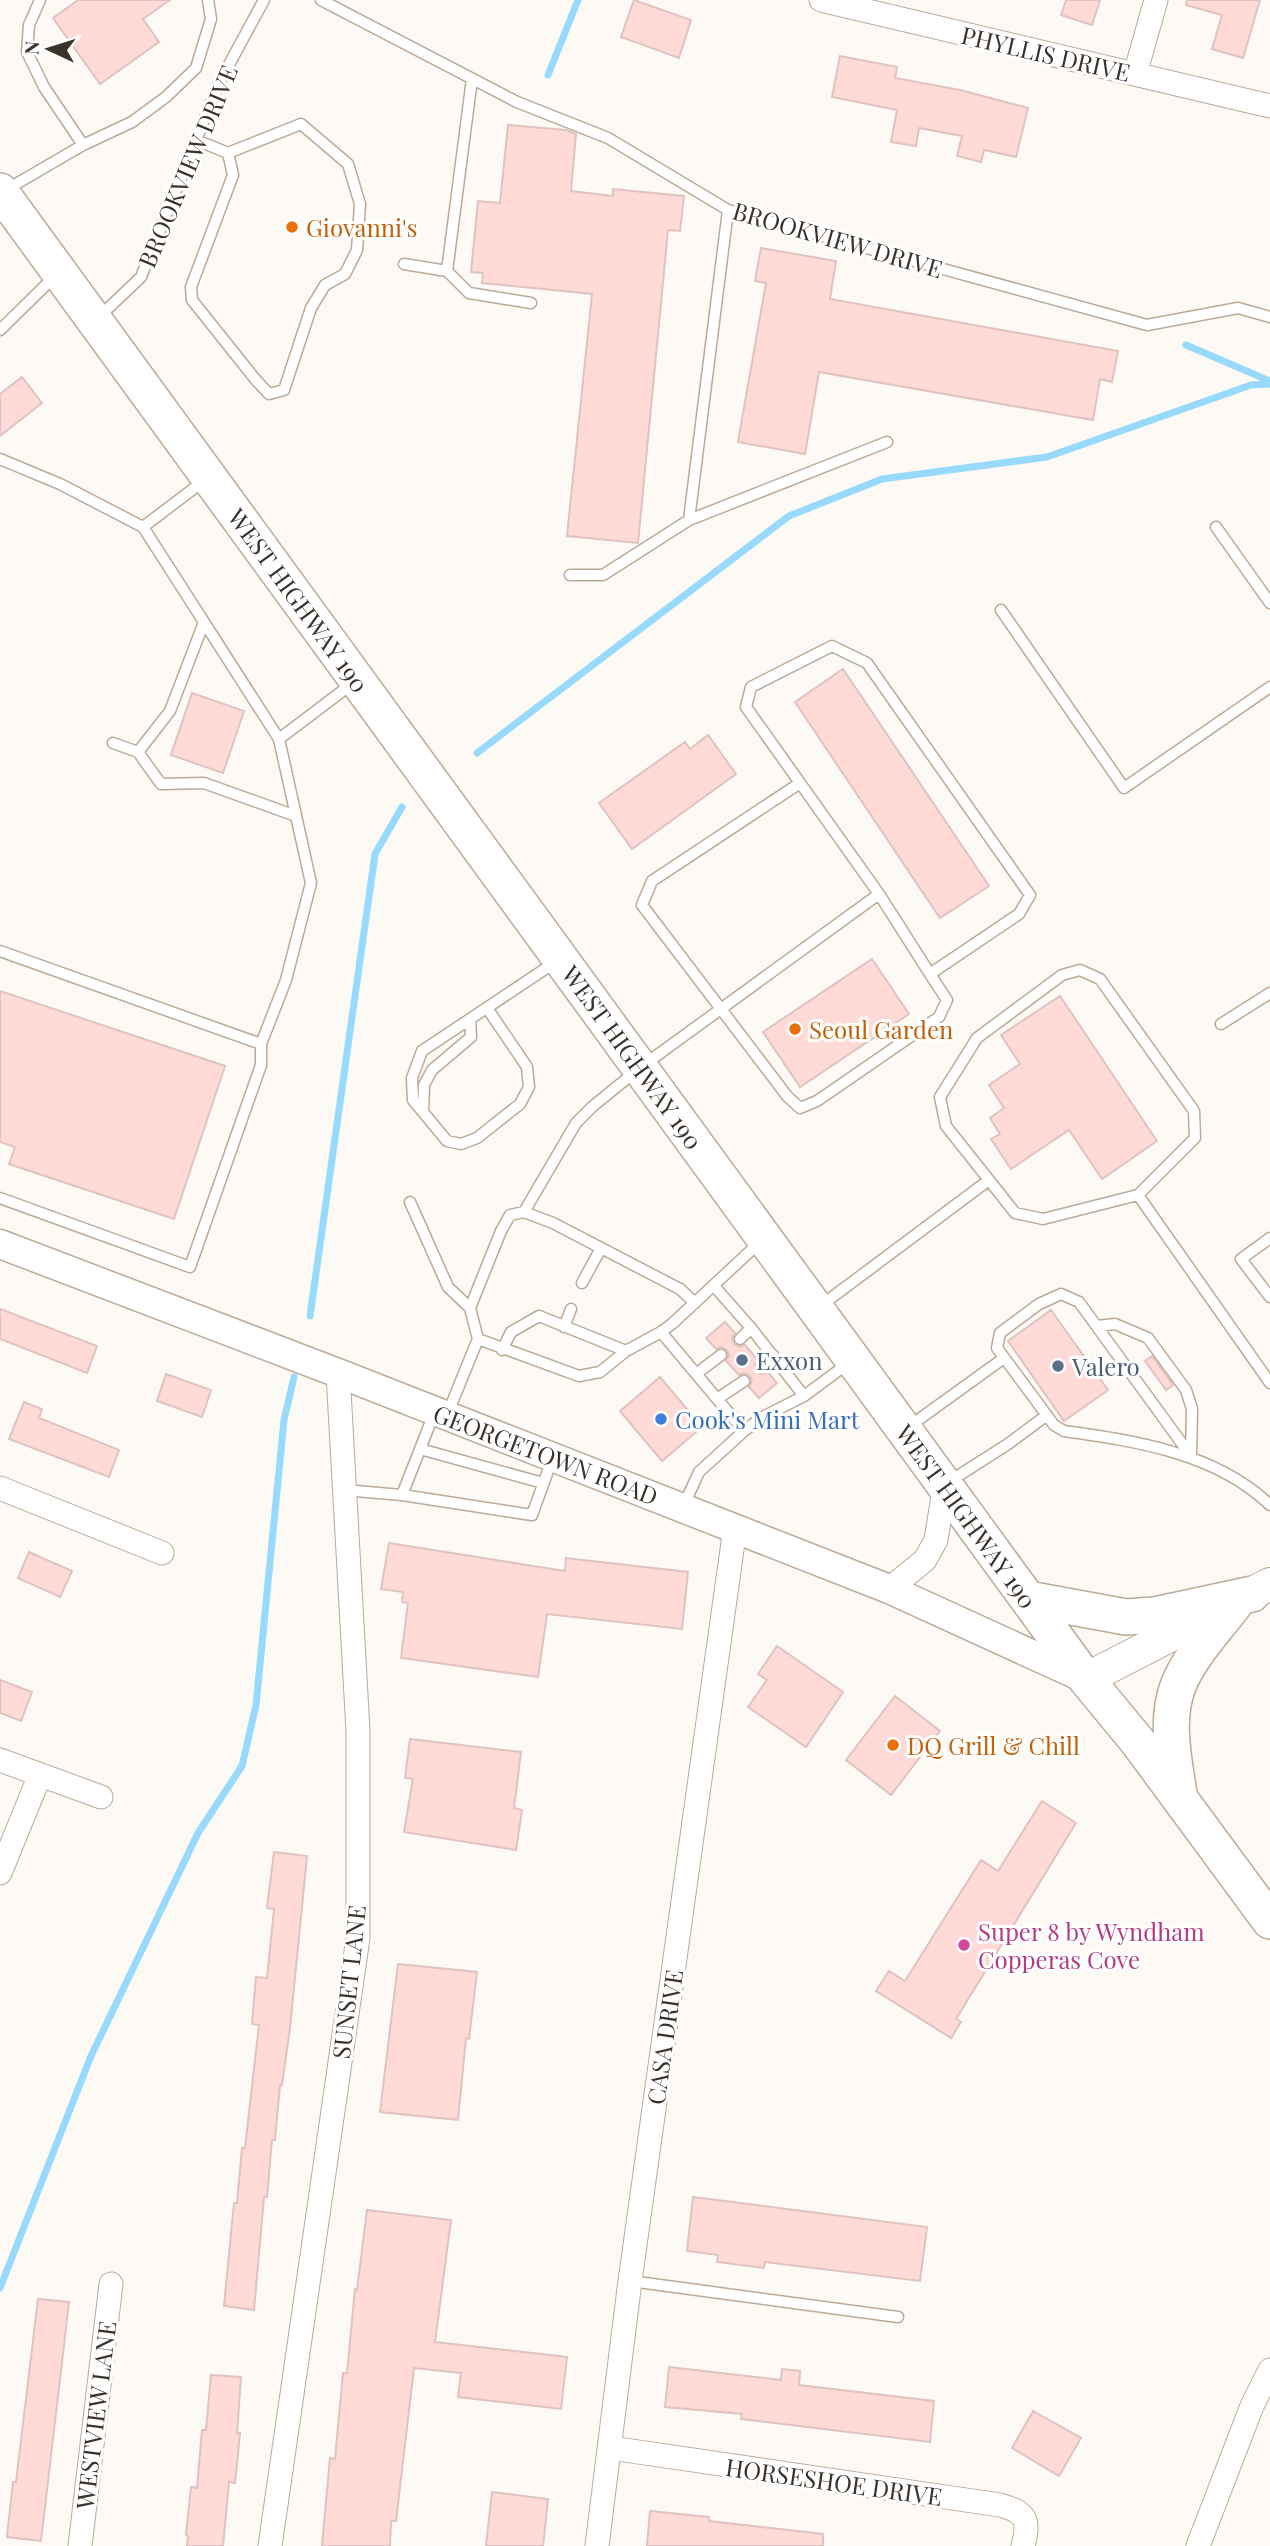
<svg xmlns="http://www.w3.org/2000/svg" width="1270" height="2546" viewBox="0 0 1270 2546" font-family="'Playfair Display',serif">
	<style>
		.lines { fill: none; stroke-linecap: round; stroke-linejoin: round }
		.stream { stroke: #98dafe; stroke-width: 7 }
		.building { fill: #ffdad7; stroke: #e0c3c0; stroke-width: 2 }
		.service-casing { stroke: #bcaa97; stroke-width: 13 }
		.minor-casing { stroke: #bcaa97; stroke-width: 25 }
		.tertiary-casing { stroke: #bcaa97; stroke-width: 31 }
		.secondary-casing { stroke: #bcaa97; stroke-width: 34 }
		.primary-casing { stroke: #bcaa97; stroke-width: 38 }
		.service { stroke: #fff; stroke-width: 10 }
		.minor { stroke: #fff; stroke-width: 23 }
		.tertiary { stroke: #fff; stroke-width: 28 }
		.secondary { stroke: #fff; stroke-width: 32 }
		.primary { stroke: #fff; stroke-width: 35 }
		.food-dot { fill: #e8710a; stroke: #fff; stroke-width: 2.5 }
		.service-dot { fill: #5c6f8a; stroke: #fff; stroke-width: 2.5 }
		.shop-dot { fill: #3f7fe0; stroke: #fff; stroke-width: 2.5 }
		.hotel-dot { fill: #d1479c; stroke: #fff; stroke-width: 2.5 }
		.labels { text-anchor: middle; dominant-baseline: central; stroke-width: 6; stroke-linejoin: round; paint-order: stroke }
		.street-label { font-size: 24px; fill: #3a322b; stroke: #fff }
		.food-label { font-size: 24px; fill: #c56008; stroke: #fff; text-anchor: start }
		.service-label { font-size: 24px; fill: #4e5e75; stroke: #fff; text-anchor: start }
		.shop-label { font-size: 24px; fill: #366cbe; stroke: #fff; text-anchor: start }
		.hotel-label { font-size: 24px; fill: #b23c85; stroke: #fff; text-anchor: start }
	</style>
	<rect width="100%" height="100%" fill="#fdf9f5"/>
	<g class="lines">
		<path class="stream" d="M548,75L578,0
			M1186,345L1270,381
			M477,753L789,516L882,479L1047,457L1251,385L1270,384
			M310,1316L375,854L402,807
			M0,2288L91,2056L198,1833L242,1766L256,1705L284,1420L294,1377"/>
	</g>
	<path class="building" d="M78,0H170L143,19L159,42L100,84L53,18Z
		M634,0L691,20L679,58L621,37Z
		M1066,0H1100L1092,25L1061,15Z
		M1187,0H1260L1243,58L1212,49L1222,15L1186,5Z
		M840,56L897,67L895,78L960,90L1028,108L1016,157L984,150L981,162L957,156L962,136L919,128L916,146L891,142L897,110L832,97Z
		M508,125L566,130L576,134L571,191L613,196V189L684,196L680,231L668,230L638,543L567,536L592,294L482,283L483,273L471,272L478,201L500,203Z
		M761,248L836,261L830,299L1118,351L1112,382L1100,379L1093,420L819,372L805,454L738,442L766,283L755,281Z
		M22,377L42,403L0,436V394Z
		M843,669L989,886L940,918L795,702Z
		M192,693L244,711L223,773L171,755Z
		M708,735L736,774L632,849L599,803L685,742L690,749Z
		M872,959L909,1014L800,1087L763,1032Z
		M0,991L225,1066L174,1219L9,1164L15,1147L0,1142Z
		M1060,996L1157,1141L1102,1179L1069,1130L1011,1169L991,1139L1000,1134L990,1118L1004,1108L989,1085L1020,1064L1001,1035Z
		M0,1309L97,1346L87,1373L0,1339Z
		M1051,1310L1108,1390L1064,1421L1008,1341Z
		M725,1322L735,1333L732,1338L734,1344L739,1347L745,1345L758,1360L755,1365L757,1371L762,1374L768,1372L777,1383L759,1398L749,1387L752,1381L750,1376L744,1373L739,1375L726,1361L729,1355L727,1350L721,1347L716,1349L706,1338Z
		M1152,1356L1173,1385L1166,1390L1145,1361Z
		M166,1374L211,1390L202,1417L157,1401Z
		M660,1377L702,1427L662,1461L620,1411Z
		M24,1402L42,1409L39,1418L119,1450L109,1477L9,1439Z
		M389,1543L565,1571L566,1558L688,1572L682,1629L547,1614L538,1677L401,1658L408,1603L402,1602L403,1592L381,1589Z
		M29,1552L72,1571L60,1597L18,1578Z
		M777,1646L843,1692L806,1747L748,1707L767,1680L758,1674Z
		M0,1680L32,1692L21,1721L0,1713Z
		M895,1696L940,1731L891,1795L846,1760Z
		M410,1739L521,1752L514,1808L522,1810L516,1850L404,1832L413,1779L405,1778Z
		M1042,1801L1076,1823L956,2019L961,2022L951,2038L876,1991L889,1971L905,1981L981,1860L998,1871Z
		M274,1852L307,1856L290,2028L282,2085H280L275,2140H272L267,2197H264L254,2310L224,2306L234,2203H237L242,2148H245L259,2025L252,2024L256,1977L267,1978L274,1909L267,1908Z
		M398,1964L477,1972L469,2039L466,2038L458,2120L380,2112Z
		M693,2197L927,2227L920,2281L765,2262L764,2268L717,2262L718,2255L687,2251Z
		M367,2210L451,2220L435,2342L567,2357L561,2409L458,2397L461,2373L414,2368L396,2521H391L390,2546H322L330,2458L335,2459L343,2373H347L355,2289L357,2290Z
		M38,2299L69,2302L41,2541L7,2537L13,2482H16Z
		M669,2367L781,2380L782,2369L800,2371L799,2385L934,2401L930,2442L741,2419L742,2414L665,2407Z
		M211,2375L241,2377L237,2433H240L235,2483L229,2482L223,2546H187L188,2536L186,2535L191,2487L197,2488L202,2430H206Z
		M1033,2411L1081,2438L1059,2476L1012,2448Z
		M492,2492L548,2499L543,2546H486Z
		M650,2511L709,2517V2521L823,2534V2546H647Z"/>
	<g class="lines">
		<defs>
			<path id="service" d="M40,0L29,25L27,52L44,87L83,145
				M321,0L517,102L608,138L728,210L1147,325L1238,308L1270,317
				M472,79L447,271L469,293L531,303
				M196,140L228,153L233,175L191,287L192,300L255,379L269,394L284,390L311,308L325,285L345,274L357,250L360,204L348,164L301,124L228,153
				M4,191L83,145L132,122L166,97L196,68L211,19L208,0
				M404,264L447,271
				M99,317L141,277L219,83L264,0
				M0,330L55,276
				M0,459L60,484L143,527
				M205,480L143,527L279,739
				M689,520L887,442
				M1216,527L1270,603
				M570,575H603L689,520L728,210
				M1001,610L1124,788L1270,687
				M204,622L170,711L138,752L161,784L204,783L296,816
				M113,743L138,752
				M800,783L652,881L642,905L787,1096L800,1108L817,1101L939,1017L947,1000L930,974
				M0,951L261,1044V1065L190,1267L0,1198
				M487,1008L527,1067L529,1087L520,1104L477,1138L461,1144L447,1141L413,1100L412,1078L422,1051L557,961
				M1221,1024L1270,993
				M261,1044L286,980L311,883L279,739L353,683
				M423,1111L424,1085L432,1070L471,1037L470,1019
				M989,1180L946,1126L940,1097L977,1038L1062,975L1080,970L1100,979L1194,1111L1195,1138L1138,1195
				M410,1202L448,1287L470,1308
				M524,1212L576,1123L592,1107L641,1067L879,894L746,707L751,687L832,646L867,663L1030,895L1019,914L930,974L879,894
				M1270,1238L1241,1259L1270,1297
				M582,1283L601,1248
				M714,1286L751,1328L804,1396
				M819,1307L989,1180L1015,1213L1043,1219L1138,1195L1270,1383
				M1097,1326L1115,1324L1148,1338L1186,1390L1192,1409L1191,1456
				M564,1327L571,1309
				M661,1332L744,1431
				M478,1339L470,1308L501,1231L510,1215L524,1212L553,1223L680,1289L695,1303
				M740,1339L751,1328
				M502,1350L511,1332L539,1316L626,1351
				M763,1366L773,1355
				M696,1374L721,1355
				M717,1399L744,1381
				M447,1415L478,1339L579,1376L600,1372L626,1351L661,1332L673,1323L760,1242
				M907,1428L1004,1358
				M420,1449L543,1483
				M1191,1456L1079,1302L1061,1294L1039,1304L1000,1333L997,1348L1054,1425L1064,1431C1136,1441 1216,1453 1270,1505
				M947,1483L1008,1444L1047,1415
				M344,1490L402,1495L435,1411
				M402,1495L532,1515L553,1457
				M683,1507L699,1472L744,1431L761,1418L804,1396L850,1362
				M630,2281L898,2317"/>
			<path id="minor" d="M821,0L1270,106
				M1135,74L1156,0
				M0,1488L162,1553
				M889,1589L925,1560L936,1540L945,1484
				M0,1760L101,1797
				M0,1873L40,1775
				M611,2448L1000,2505C1026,2512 1030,2520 1023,2546
				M80,2546L111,2284
				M270,2546L358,1938V1731L338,1373
				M597,2546L630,2281L735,1528
				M1198,2546L1252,2406L1270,2370"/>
			<path id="tertiary" d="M0,1244L338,1373L889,1589L1086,1679"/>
			<path id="secondary" d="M1086,1679L1270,1584"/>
			<path id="primary" d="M0,191L1086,1679L1138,1742L1270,1921
				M1028,1599L1126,1617L1154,1615L1252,1594
				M1179,1794C1174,1760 1165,1720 1178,1686C1190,1655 1217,1628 1237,1601"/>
		</defs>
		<use href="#service" class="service-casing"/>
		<use href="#minor" class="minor-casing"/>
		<use href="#tertiary" class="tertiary-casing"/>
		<use href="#secondary" class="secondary-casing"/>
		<use href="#primary" class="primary-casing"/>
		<use href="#service" class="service"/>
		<use href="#minor" class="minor"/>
		<use href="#tertiary" class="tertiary"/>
		<use href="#secondary" class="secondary"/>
		<use href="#primary" class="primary"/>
	</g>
	<g class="food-dot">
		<circle cx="292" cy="227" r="7"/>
		<circle cx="795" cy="1029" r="7"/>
		<circle cx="893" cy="1745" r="7"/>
	</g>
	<g class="service-dot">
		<circle cx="742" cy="1360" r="7"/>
		<circle cx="1058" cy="1366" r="7"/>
	</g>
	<circle class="shop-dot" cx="661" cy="1419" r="7"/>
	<circle class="hotel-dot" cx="964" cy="1945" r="7"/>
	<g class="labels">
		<g class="street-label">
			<text transform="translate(1046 53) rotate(13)">PHYLLIS DRIVE</text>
			<text transform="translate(187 166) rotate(-67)">BROOKVIEW DRIVE</text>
			<text transform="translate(838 239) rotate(16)">BROOKVIEW DRIVE</text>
			<text transform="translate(299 600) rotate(54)">WEST HIGHWAY 190</text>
			<text transform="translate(633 1057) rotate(54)">WEST HIGHWAY 190</text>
			<text transform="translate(546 1454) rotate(21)">GEORGETOWN ROAD</text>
			<text transform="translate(967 1516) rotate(54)">WEST HIGHWAY 190</text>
			<text transform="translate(348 1982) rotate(-84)">SUNSET LANE</text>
			<text transform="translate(664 2037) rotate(-82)">CASA DRIVE</text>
			<text transform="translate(95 2415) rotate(-83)">WESTVIEW LANE</text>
			<text transform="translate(834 2481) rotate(8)">HORSESHOE DRIVE</text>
		</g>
		<g class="food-label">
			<text x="306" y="227">Giovanni's</text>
			<text x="809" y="1029">Seoul Garden</text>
			<text x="907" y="1745">DQ Grill &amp; Chill</text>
		</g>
		<g class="service-label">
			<text x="756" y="1360">Exxon</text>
			<text x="1072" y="1366">Valero</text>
		</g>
		<g class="shop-label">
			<text x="675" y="1419">Cook's Mini Mart</text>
		</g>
		<g class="hotel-label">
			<text x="978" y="1931">Super 8 by Wyndham<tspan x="978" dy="28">Copperas Cove</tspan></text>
		</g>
	</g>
	<g transform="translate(49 49) rotate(274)" stroke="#ffffff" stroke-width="5" paint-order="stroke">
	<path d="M0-5L12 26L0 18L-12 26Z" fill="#3a322b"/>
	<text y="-10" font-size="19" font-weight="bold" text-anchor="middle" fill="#3a322b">N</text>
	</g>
</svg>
